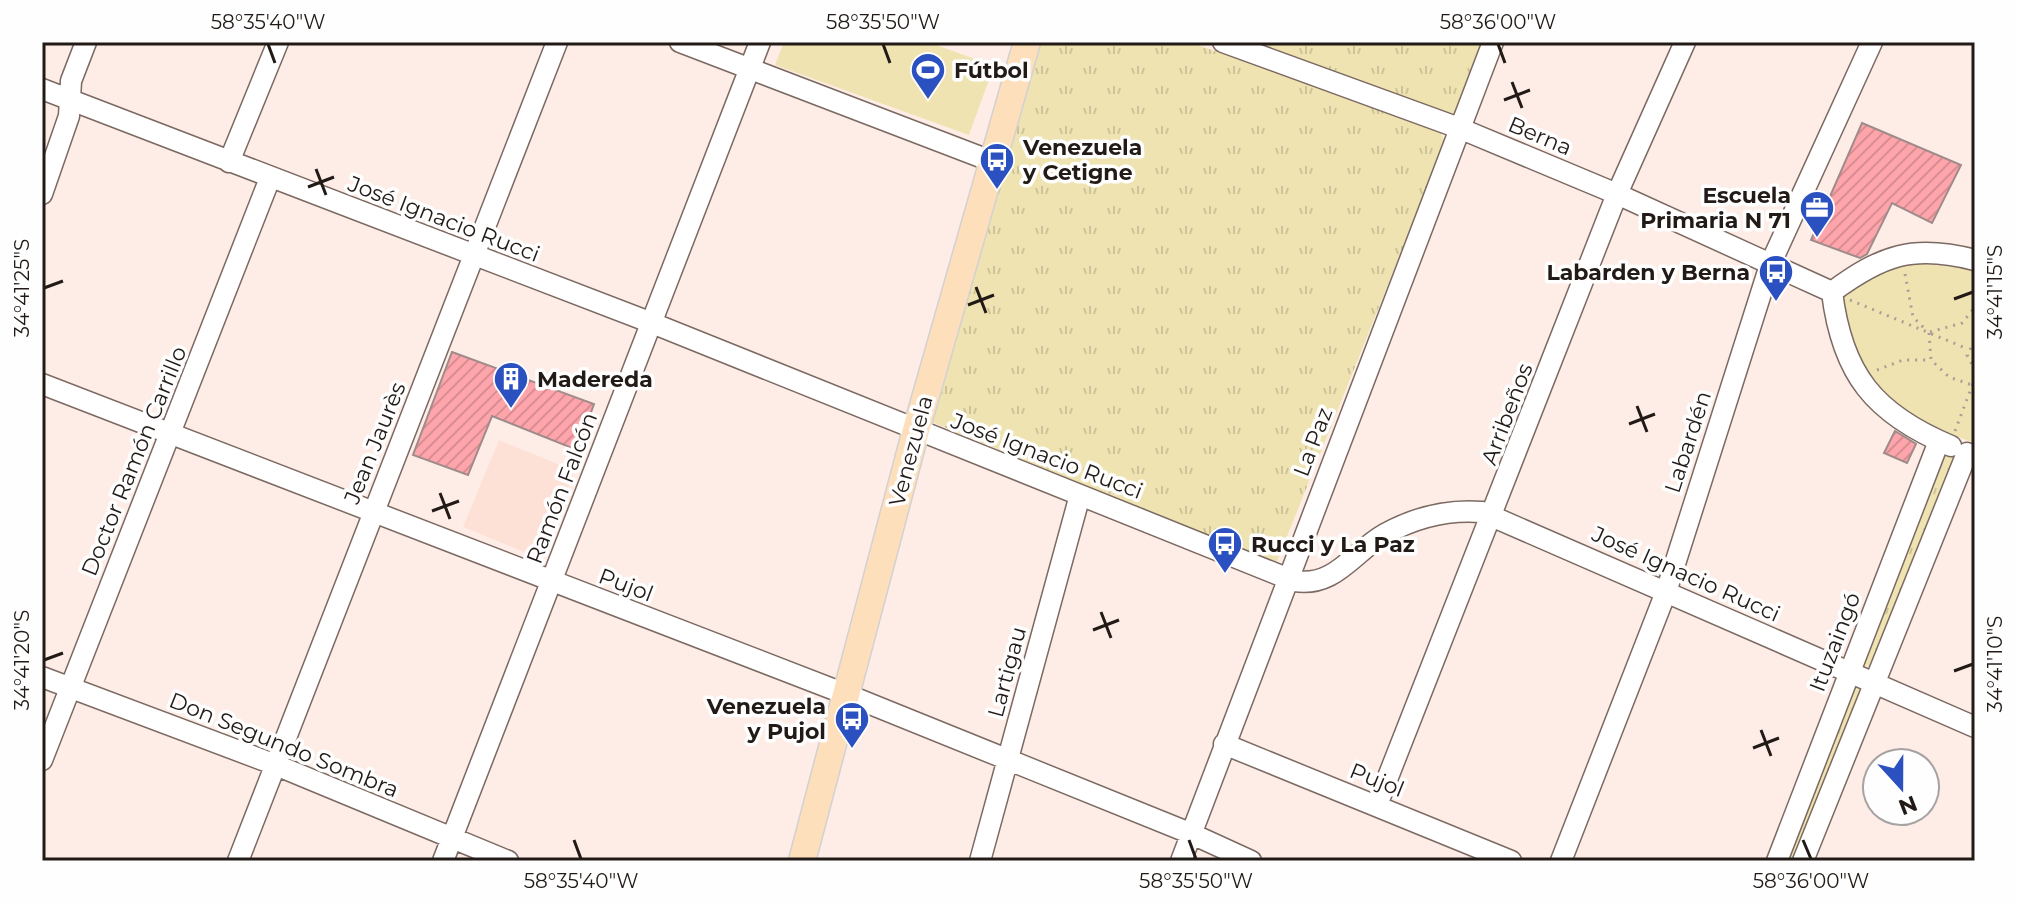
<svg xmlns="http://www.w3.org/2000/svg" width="2017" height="903" viewBox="0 0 2017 903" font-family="Montserrat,sans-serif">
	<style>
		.built { fill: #fee1d6 }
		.grass { fill: url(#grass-tufts) }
		.park { fill: #efe4b1 }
		.building { fill: url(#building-hatch); stroke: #a08b8b; stroke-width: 2 }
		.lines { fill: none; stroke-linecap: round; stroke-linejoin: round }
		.minor-casing { stroke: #7b6962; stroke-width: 23 }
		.major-casing { stroke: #d3d1d1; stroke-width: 29 }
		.path { stroke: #aa9d97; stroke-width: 3; stroke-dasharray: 2 6; stroke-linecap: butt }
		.minor { stroke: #fff; stroke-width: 20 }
		.major { stroke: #fddfbb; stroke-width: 26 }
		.ticks { fill: none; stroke: #211a17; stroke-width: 3 }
		.labels { text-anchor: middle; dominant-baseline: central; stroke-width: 7; stroke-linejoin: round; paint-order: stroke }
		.poi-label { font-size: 22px; font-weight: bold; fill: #211a17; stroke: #fefefe; text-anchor: start }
		.street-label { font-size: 22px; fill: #211a17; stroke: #fefefe }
		.neatline { fill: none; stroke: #211a17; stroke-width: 3 }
		.ticks-label { font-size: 20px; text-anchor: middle; fill: #211a17 }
	</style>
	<defs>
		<pattern id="grass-tufts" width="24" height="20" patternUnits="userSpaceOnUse" patternTransform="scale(2)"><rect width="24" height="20" fill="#efe4b1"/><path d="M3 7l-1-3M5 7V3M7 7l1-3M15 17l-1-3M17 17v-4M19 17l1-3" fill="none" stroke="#cdc398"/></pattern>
		<pattern id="building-hatch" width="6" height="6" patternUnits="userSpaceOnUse" patternTransform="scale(2)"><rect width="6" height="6" fill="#fea5ab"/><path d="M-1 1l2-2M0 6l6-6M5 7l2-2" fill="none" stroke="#d98d92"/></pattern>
	</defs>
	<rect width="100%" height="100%" fill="#feede6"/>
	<path class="built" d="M499,440L575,471L539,558L463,527Z"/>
	<path class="grass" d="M1035,42H1189L1439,129L1445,142L1276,564L927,420Z
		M1246,42H1484L1458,116Z
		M1944,450L1960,456L1875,669L1859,663Z
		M1853,683L1865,687L1797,861H1783Z"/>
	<path class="park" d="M784,42H928L994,66L969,135L775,65Z
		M1902,262L1975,269V443C1934,429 1876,407 1857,363C1850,344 1846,322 1840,302L1846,290Z"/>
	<path class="building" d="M1862,123L1961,165L1932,223L1892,203L1867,254L1860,258L1811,240Z
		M452,352L594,404L577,450L492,416L468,475L413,455Z
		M1895,431L1916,444L1907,463L1884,453Z"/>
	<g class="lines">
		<defs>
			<path id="minor" d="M680,42L991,161
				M1223,42L1459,128L1617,194L1832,292
				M42,89L652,323L1294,581C1335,588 1353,552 1385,534C1416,517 1447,509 1482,512L1975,727
				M229,162L278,42
				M42,194L69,116L71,81L86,42
				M1832,292C1842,374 1874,414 1951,446
				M1832,292C1882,255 1913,244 1975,260
				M42,384L848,695L1192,834L1251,861
				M42,677L276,765L508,861
				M1224,744L1511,861
				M42,760L270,178
				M1377,805L1617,194L1685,42
				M238,861L557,42
				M443,861L760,42
				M980,861L1080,495
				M1181,861L1493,42
				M1561,861L1666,592L1770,265L1872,42
				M1777,861L1939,441
				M1803,861L1967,453"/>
			<path id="major" d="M802,861L916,430L1027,42"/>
		</defs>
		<use href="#minor" class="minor-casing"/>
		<use href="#major" class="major-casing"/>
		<path class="path" d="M1905,274L1913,317L1924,328
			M1850,300L1968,349
			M1930,332L1962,323L1975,307
			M1929,333L1931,360L1949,377L1975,386
			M1975,341L1967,355L1975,370
			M1877,370L1903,360H1931
			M1955,431L1975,378"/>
		<use href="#minor" class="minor"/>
		<use href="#major" class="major"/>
	</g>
	<path class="ticks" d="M268,44L275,63M883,44L890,63M1498,44L1505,63M1512,82L1522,108M1504,100L1530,90M316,169L326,195M308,187L334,177M976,287L986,313M44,288L63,281M1954,299L1973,292M968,305L994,295M1637,406L1647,432M1629,424L1655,414M440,493L450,519M432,511L459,501M1101,612L1111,638M1093,630L1119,620M44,660L63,653M1954,671L1973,664M1761,730L1771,756M1753,748L1779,738M574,840L581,859M1189,840L1196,859M1803,840L1811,859"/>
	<defs>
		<symbol id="stadium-pin" viewBox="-11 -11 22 30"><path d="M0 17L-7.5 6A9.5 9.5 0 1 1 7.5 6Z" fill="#2b51c0" stroke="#fefefe"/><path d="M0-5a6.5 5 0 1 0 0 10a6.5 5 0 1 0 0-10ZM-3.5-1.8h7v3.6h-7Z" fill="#fff"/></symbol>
		<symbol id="bus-pin" viewBox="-11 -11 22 30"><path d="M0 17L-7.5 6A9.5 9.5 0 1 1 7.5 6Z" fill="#2b51c0" stroke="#fefefe"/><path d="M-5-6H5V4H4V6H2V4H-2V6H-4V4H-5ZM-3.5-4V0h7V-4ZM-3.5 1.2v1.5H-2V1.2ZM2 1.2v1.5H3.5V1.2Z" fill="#fff"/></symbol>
		<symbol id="office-pin" viewBox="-11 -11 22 30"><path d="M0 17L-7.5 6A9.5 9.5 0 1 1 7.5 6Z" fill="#2b51c0" stroke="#fefefe"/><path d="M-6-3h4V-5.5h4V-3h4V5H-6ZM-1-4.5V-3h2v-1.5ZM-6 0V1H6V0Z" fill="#fff"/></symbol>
		<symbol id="building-pin" viewBox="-11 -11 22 30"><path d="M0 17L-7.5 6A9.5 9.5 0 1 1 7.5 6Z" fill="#2b51c0" stroke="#fefefe"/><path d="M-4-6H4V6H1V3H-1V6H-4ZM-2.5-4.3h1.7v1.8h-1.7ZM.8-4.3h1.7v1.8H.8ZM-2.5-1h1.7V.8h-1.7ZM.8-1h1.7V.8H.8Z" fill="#fff"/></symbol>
	</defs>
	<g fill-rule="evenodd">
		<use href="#stadium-pin" x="908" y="50" width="40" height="54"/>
		<use href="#bus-pin" x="977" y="140" width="40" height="54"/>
		<use href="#office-pin" x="1797" y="188" width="40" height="54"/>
		<use href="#bus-pin" x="1756" y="252" width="40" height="54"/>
		<use href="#building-pin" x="491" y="359" width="40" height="54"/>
		<use href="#bus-pin" x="1205" y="524" width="40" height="54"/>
		<use href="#bus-pin" x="832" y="699" width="40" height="54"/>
	</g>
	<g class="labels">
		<g class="poi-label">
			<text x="954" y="70">Fútbol</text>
			<text x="1023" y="147">Venezuela<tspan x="1023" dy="25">y Cetigne</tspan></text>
			<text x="1791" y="195" text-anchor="end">Escuela<tspan x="1791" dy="25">Primaria N 71</tspan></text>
			<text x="1750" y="272" text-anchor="end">Labarden y Berna</text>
			<text x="537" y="379">Madereda</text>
			<text x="1251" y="544">Rucci y La Paz</text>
			<text x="826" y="706" text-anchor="end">Venezuela<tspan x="826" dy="25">y Pujol</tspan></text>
		</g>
		<g class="street-label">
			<text transform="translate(1540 136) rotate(23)">Berna</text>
			<text transform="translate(444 219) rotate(21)">José Ignacio Rucci</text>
			<text transform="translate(1507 414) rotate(-69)">Arribeños</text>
			<text transform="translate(1313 442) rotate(-69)">La Paz</text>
			<text transform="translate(1688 442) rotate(-72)">Labardén</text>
			<text transform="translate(375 443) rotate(-68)">Jean Jaurès</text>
			<text transform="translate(911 451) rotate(-75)">Venezuela</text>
			<text transform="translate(1047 456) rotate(21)">José Ignacio Rucci</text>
			<text transform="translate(134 461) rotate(-68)">Doctor Ramón Carrillo</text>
			<text transform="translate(562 488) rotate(-69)">Ramón Falcón</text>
			<text transform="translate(1686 574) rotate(24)">José Ignacio Rucci</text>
			<text transform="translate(626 585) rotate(21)">Pujol</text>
			<text transform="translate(1835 642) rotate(-69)">Ituzaingó</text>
			<text transform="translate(1007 672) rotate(-75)">Lartigau</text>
			<text transform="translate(284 745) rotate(22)">Don Segundo Sombra</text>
			<text transform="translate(1377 780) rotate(22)">Pujol</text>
		</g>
	</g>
	<rect width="2017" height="903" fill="none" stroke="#fefefe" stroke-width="88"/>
	<g transform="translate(1901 787) rotate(159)"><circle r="38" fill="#fefefe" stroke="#a6a3a2" stroke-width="2"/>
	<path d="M0-6L14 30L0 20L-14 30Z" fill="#2b51c0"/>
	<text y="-12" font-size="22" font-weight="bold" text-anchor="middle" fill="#211a17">N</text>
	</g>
	<rect x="44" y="44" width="1929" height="815" class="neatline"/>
	<g class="ticks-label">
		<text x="268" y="29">58°35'40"W</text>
		<text x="883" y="29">58°35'50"W</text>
		<text x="1498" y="29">58°36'00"W</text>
		<text transform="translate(22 288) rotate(-90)" y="7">34°41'25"S</text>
		<text transform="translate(1995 292) rotate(-90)" y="7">34°41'15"S</text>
		<text transform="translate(22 660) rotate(-90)" y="7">34°41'20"S</text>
		<text transform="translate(1995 664) rotate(-90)" y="7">34°41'10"S</text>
		<text x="581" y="888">58°35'40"W</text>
		<text x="1196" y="888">58°35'50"W</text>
		<text x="1811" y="888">58°36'00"W</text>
	</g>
</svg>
